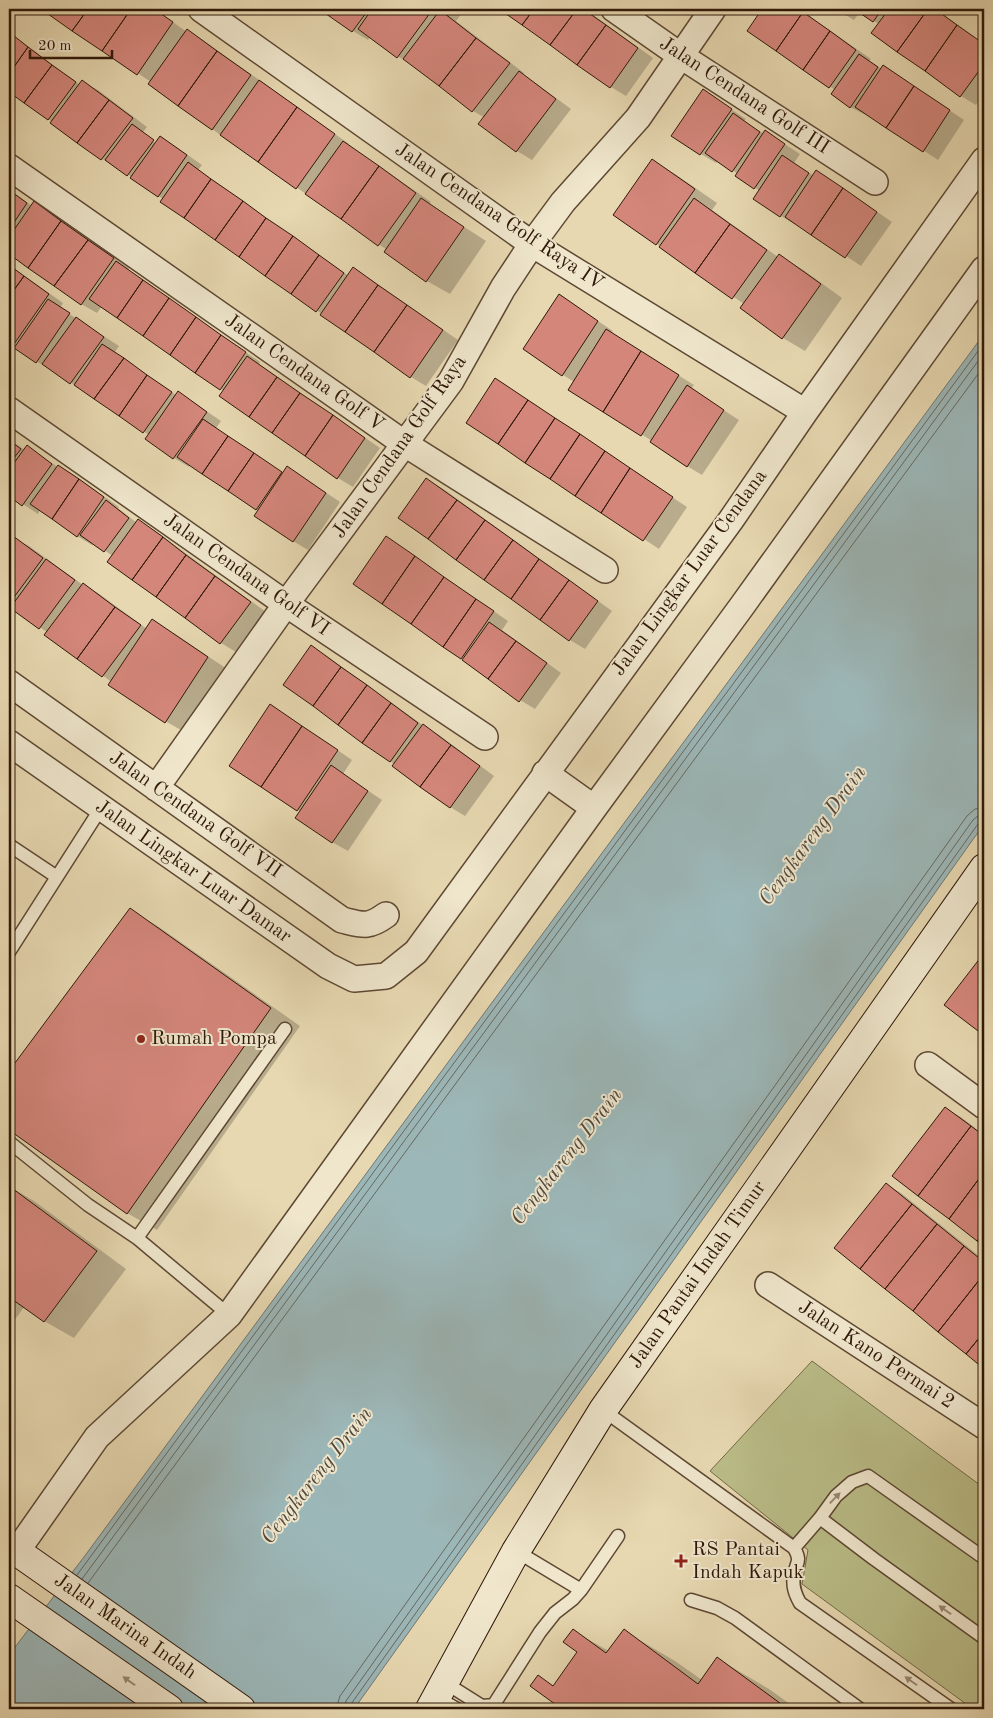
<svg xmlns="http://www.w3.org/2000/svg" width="993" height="1718" viewBox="0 0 993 1718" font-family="'Old Standard TT',serif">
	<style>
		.green { fill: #babd88; stroke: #746a48 }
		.water { fill: #9cb7b8; stroke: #707772 }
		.shadow { fill: #0003 }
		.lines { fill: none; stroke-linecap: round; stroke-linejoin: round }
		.shore { stroke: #666860; stroke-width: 1 }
		.building { fill: #d4867b; stroke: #2f1809 }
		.lane-casing { stroke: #5d4833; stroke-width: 15 }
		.street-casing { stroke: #5d4833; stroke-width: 28 }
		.secondary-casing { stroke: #2f1809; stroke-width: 30 }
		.lane { stroke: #efe6cc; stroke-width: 12 }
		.street { stroke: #efe6cc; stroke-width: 25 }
		.secondary { stroke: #efe6cc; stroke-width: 28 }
		.oneway { fill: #998974 }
		.poi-dot { fill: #8f2418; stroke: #efe6cc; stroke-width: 2 }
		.labels { text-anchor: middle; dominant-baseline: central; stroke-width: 4; stroke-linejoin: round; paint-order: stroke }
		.street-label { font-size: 20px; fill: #2f1809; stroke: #efe6cc }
		.poi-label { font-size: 20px; fill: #2f1809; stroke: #efe6cc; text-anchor: start }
		.water-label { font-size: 21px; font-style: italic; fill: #50483e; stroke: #efe6cc }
	</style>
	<rect width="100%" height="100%" fill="#e7d8b1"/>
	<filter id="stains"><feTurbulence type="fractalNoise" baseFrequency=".004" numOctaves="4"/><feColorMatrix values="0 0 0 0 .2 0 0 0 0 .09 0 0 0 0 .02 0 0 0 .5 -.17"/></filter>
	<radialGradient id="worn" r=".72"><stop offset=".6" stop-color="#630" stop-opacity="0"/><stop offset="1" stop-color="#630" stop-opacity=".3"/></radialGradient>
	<path class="green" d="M812,1361L984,1488V1709H973L802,1584L808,1550L710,1471Z"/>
	<path class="water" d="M984,334V824L354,1709H9V1655L84,1557Z"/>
	<path class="shadow" d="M43,9H154L187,32L203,40L349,144V145L431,202L429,204L486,241L450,294L427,281L385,252L387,250L212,129L151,82Z
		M322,9H459L463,12L456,21L524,73L523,75L534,82L571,109L532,160L517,151L480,124L485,118L473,111L413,65L397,56L370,37L368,40L353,31Z
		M502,9H585L653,58L626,96L611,87Z
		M764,9H799L871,59L869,61L882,69L898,76L964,120L938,160L867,113L866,115L850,107L835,90L749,30Z
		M835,9H936L984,44V94L976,105L961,96L873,33L879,24L860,12L854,20Z
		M9,32L80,85L82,82L98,90L147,127L143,132L146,136L158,145L160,138L175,146L202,165L198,170L349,276L354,269L369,278L458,340L426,386L411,377L162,201L163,199L117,167L102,159L9,90Z
		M703,91L746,119L744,121L764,134L766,132L800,154L794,163L814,176L832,181L892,222L861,266L797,223L796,225L781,216L755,199L760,191L736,176L738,174L718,160L716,163L701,154L673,136Z
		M652,161L675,174L717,203L712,210L778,257L779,256L802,269L842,298L805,351L783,338L744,304L615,215Z
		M9,189L32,206L34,203L50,212L129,268L128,270L260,362L259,364L380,448L353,487L338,478L224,391L102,306L97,313L81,304L9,253Z
		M9,265L63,303L60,308L119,346L115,352L176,395L178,393L193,402L221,421L216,428L284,473L303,477L340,502L308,550L293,541L259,511L190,464L189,467L174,458L149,435L86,392L36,361L18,345L9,339Z
		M574,305L613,331L611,333L694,385L691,389L739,420L702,475L687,466L652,441L570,389L574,382L563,375Z
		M496,380L687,507L659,549L468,423Z
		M9,439L25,450L27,447L58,467L59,466L74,475L119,507L118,508L137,523L138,521L154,530L266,612L236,652L221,643L109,562L113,556L93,543L92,545L77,536L40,510L38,514L9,495Z
		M426,479L442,488L612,611L585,649L570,640L399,517Z
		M13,538L29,546L83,585L98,593L147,629L152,621L175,634L230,671L188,734L165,721L46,634L47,632L9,607V539L11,541Z
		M401,547L508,621L502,630L561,673L535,709L520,700L464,659L355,584Z
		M312,647L327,656L424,726L439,735L494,776L465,816L450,807L390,761Z
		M286,715L352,760L343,774L382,800L348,851L332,842L301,812L231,765Z
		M130,910L159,927L300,1026L157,1230L127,1213L9,1129V1073Z
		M984,955V1035L945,1005Z
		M945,1108L961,1117L984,1135V1245L894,1176Z
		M886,1184L901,1193L984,1260V1367L836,1248Z
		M9,1186L34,1201L126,1269L74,1338L44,1321L24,1307L9,1328Z
		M573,1631L609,1651L624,1631L675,1661L702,1680L718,1659L769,1689L797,1709H559L561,1707L538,1676L554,1686L579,1652Z"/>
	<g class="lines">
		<path class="shore" d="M77,1575L984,343
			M82,1579L984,353
			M88,1583L984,366
			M336,1709L340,1696L967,816L975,809L984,808
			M344,1709L346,1701L973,820L978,816L984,815
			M350,1709L351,1704L978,824L984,821"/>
	</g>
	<path class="building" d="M52,9H88L72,31L48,14Z
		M88,9H131L102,51L72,31Z
		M131,9H154L173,22L137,75L102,51Z
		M319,9H369L352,32Z
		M372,9H433L397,58L358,29Z
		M499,9H534L522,25Z
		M534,9H577L550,45L522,25Z
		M577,9H583L606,25L577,65L550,45Z
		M762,9H798L803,12L776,51L747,31Z
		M854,9H882L873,22Z
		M889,9H928L897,52L871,33Z
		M928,9H935L957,25L925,71L897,52Z
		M440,10L476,38L439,86L403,59Z
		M803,12L830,31L803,70L776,51Z
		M606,25L638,48L610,88L577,65Z
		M957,25L984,44V64L960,97L925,71Z
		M187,29L217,51L178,106L148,84Z
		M830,31L856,50L829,88L803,70Z
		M9,32L28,47L9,74Z
		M476,38L510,63L472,112L439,86Z
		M28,47L52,65L24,103L9,92V74Z
		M217,51L251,75L212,130L178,106Z
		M859,54L878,67L850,108L831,94Z
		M52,65L76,82L48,120L24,103Z
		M883,65L914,86L886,128L855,107Z
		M519,71L556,99L516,152L478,124Z
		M82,80L109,100L77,143L50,123Z
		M259,80L297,107L258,162L220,135Z
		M914,86L950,110L923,152L886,128Z
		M703,89L732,109L700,155L671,136Z
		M109,100L133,118L101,160L77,143Z
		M297,107L335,134L296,189L258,162Z
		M733,113L760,132L732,172L705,153Z
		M132,124L154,140L127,176L105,160Z
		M765,130L785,144L754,189L735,176Z
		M160,136L187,155L158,197L130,178Z
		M343,141L379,166L341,219L305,194Z
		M782,155L809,173L780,217L753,199Z
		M652,159L695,189L656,245L613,215Z
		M188,162L211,179L184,218L160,202Z
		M379,166L416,193L378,246L341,219Z
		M816,170L843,188L811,235L785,217Z
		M211,179L243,201L215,240L184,218Z
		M843,188L877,212L845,258L811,235Z
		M9,190L27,203L9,230Z
		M421,198L464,227L426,282L384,252Z
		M694,198L730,224L695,273L659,247Z
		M34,201L61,221L28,268L9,254V237Z
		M243,201L266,218L239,257L215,240Z
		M266,218L293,236L265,276L239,257Z
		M61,221L88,240L54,286L28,268Z
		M730,224L767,250L732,299L695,273Z
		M293,236L319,255L291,294L265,276Z
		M88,240L114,258L81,305L54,286Z
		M779,254L821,284L782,339L740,308Z
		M319,255L344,273L316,312L291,294Z
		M116,261L143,280L117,318L89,299Z
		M9,265L24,276L9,297Z
		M353,267L378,285L345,332L320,315Z
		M24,276L49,294L14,344L9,340V297Z
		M143,280L169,298L143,336L117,318Z
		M378,285L407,305L374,352L345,332Z
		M559,294L598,321L562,376L523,349Z
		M169,298L196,317L170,355L143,336Z
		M48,299L70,313L36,363L14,348Z
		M407,305L443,330L410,378L374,352Z
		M76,317L104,337L70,384L42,364Z
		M196,317L221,335L195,373L170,355Z
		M606,329L641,351L603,412L568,390Z
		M221,335L246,352L220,390L195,373Z
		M102,344L124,358L94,399L74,385Z
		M641,351L679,375L641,436L603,412Z
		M247,356L277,377L249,417L219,396Z
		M124,358L147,375L119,416L94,399Z
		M147,375L172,392L143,433L119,416Z
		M277,377L300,393L272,433L249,417Z
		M495,378L528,400L498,444L466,423Z
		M687,385L724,410L687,467L650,442Z
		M178,391L207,412L173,459L145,439Z
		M300,393L333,415L305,456L272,433Z
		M528,400L555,418L525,463L498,444Z
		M333,415L365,438L337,479L305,456Z
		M555,418L580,434L550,479L525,463Z
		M203,419L228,436L202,474L177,457Z
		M580,434L605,451L575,496L550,479Z
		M228,436L254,453L228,491L202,474Z
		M9,440L21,449L9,464Z
		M27,445L52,464L22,506L9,496V470Z
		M605,451L630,468L601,513L575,496Z
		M254,453L282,472L256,510L228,491Z
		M58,465L79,479L52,519L30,504Z
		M287,466L326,493L293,542L254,516Z
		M630,468L673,497L643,541L601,513Z
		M426,478L457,500L428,539L398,518Z
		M79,479L104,497L77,537L52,519Z
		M106,500L129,518L104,552L80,535Z
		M457,500L485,520L456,560L428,539Z
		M138,519L163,537L132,580L107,562Z
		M485,520L513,540L484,580L456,560Z
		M13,536L43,558L9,604V542Z
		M386,536L415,556L382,604L353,584Z
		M163,537L186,555L156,597L132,580Z
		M513,540L539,559L511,599L484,580Z
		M186,555L215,576L185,618L156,597Z
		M415,556L444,577L411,624L382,604Z
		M46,559L75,580L39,629L10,608Z
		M539,559L569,580L540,620L511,599Z
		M215,576L251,602L220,644L185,618Z
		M444,577L476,599L443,647L411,624Z
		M569,580L598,601L569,641L540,620Z
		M83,583L115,607L77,659L44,635Z
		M476,599L494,611L461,659L443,647Z
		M115,607L141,625L102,677L77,659Z
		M152,619L208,657L165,723L108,685Z
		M489,622L516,641L488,679L462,660Z
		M516,641L547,663L519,702L488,679Z
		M311,645L341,667L313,706L283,685Z
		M341,667L367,685L338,725L313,706Z
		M367,685L391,703L362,743L338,725Z
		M391,703L418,723L390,762L362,743Z
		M270,704L302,726L261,787L229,766Z
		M423,724L451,745L420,787L392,766Z
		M302,726L338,750L297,811L261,787Z
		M451,745L480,766L450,808L420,787Z
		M331,765L368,791L332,843L295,818Z
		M130,908L271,1008L127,1214L9,1130V1071Z
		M984,953V1031L982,1034L944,1005Z
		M945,1107L971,1126L918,1196L892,1176Z
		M971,1126L984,1136V1172L949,1219L918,1196Z
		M984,1172V1232L977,1241L949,1219Z
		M886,1183L912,1204L860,1269L834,1248Z
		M9,1186L97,1251L44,1322L9,1297Z
		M912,1204L937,1224L885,1289L860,1269Z
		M937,1224L964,1246L913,1311L885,1289Z
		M984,1232V1246L977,1241Z
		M964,1246L984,1262V1274L938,1332L913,1311Z
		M984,1274V1332L966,1354L938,1332Z
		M984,1332V1369L966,1354Z
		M573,1629L606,1653L624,1629L698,1684L717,1657L788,1709H557L559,1707L530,1686L538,1675L553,1686L577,1652L563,1642Z"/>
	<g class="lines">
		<defs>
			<path id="lane" d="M9,845L57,877
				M9,952L101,808
				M9,1142L88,1205L137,1238L229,1315
				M137,1238L285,1029
				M603,1410L794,1548C802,1562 796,1562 794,1575C792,1586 795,1594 800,1603L951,1709
				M794,1548L820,1518
				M516,1551L581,1590
				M984,1558L868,1476L852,1482L836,1496L820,1518L874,1559L984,1638
				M691,1600L717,1608L735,1618L860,1709
				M444,1682L482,1706L494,1705
				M436,1697L457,1709
				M491,1709L540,1632L555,1613L573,1599L581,1590L618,1536"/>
			<path id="street" d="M201,9L532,244L805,412
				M614,9L681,56L875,182
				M9,167L405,444L605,570
				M9,410L286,604L485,737
				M9,683L342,920C363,925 368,928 386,915
				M9,743L328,966L354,979L386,976L416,952L731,520L805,412L984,160
				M545,773L594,808
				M156,788L286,604L451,381L503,288L532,244L563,202L638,118L713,9
				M928,1065L984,1106
				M768,1285L984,1426
				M17,1551L97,1437L229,1315L594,808L742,606L984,269"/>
			<path id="secondary" d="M9,1546L241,1709
				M9,1598L169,1709
				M430,1709L516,1551L603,1410L984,868"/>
		</defs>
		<use href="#lane" class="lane-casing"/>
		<use href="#street" class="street-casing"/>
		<use href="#secondary" class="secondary-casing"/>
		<use href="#lane" class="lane"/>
		<use href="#street" class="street"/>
		<use href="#secondary" class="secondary"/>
	</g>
	<defs><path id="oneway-solid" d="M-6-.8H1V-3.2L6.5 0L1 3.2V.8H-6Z" transform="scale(1.25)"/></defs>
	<g class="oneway">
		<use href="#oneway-solid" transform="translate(835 1498) rotate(-46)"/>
		<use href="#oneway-solid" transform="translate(945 1610) rotate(-145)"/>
		<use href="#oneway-solid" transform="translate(129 1681) rotate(-145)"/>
		<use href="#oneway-solid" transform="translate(911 1681) rotate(-145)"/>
	</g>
	<g class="poi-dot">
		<circle cx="141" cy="1039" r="5"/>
		<path d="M678.5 1553.5h5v5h5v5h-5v5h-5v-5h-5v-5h5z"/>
	</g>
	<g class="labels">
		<g class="street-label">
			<text transform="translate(744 96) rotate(33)">Jalan Cendana Golf III</text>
			<text transform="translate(499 217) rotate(34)">Jalan Cendana Golf Raya IV</text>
			<text transform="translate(304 373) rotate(35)">Jalan Cendana Golf V</text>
			<text transform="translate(400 447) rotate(-55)">Jalan Cendana Golf Raya</text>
			<text transform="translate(690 573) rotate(-54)">Jalan Lingkar Luar Cendana</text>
			<text transform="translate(246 575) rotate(35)">Jalan Cendana Golf VI</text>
			<text transform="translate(195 815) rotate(35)">Jalan Cendana Golf VII</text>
			<text transform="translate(193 872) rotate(35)">Jalan Lingkar Luar Damar</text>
			<text transform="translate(698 1275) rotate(-55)">Jalan Pantai Indah Timur</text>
			<text transform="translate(876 1355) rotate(33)">Jalan Kano Permai 2</text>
			<text transform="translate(125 1627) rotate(35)">Jalan Marina Indah</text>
		</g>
		<g class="poi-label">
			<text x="151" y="1039">Rumah Pompa</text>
			<text x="692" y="1550">RS Pantai<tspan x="692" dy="23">Indah Kapuk</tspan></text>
		</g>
		<g class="water-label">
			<text transform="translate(813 836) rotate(-54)">Cengkareng Drain</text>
			<text transform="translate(567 1157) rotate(-52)">Cengkareng Drain</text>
			<text transform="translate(317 1476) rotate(-52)">Cengkareng Drain</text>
		</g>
	</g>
	<rect width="993" height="1718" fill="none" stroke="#e7d8b1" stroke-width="30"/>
	<rect x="10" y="10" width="973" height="1698" fill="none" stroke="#2f1809" stroke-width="2.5"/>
	<rect x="15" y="15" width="963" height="1688" fill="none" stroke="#2f1809"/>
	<path d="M30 50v8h82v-8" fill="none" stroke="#2f1809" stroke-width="2.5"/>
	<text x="38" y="50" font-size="15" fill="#2f1809" stroke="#efe6cc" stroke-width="4" paint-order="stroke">20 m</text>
	<rect width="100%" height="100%" filter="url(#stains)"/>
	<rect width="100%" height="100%" fill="url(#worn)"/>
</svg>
